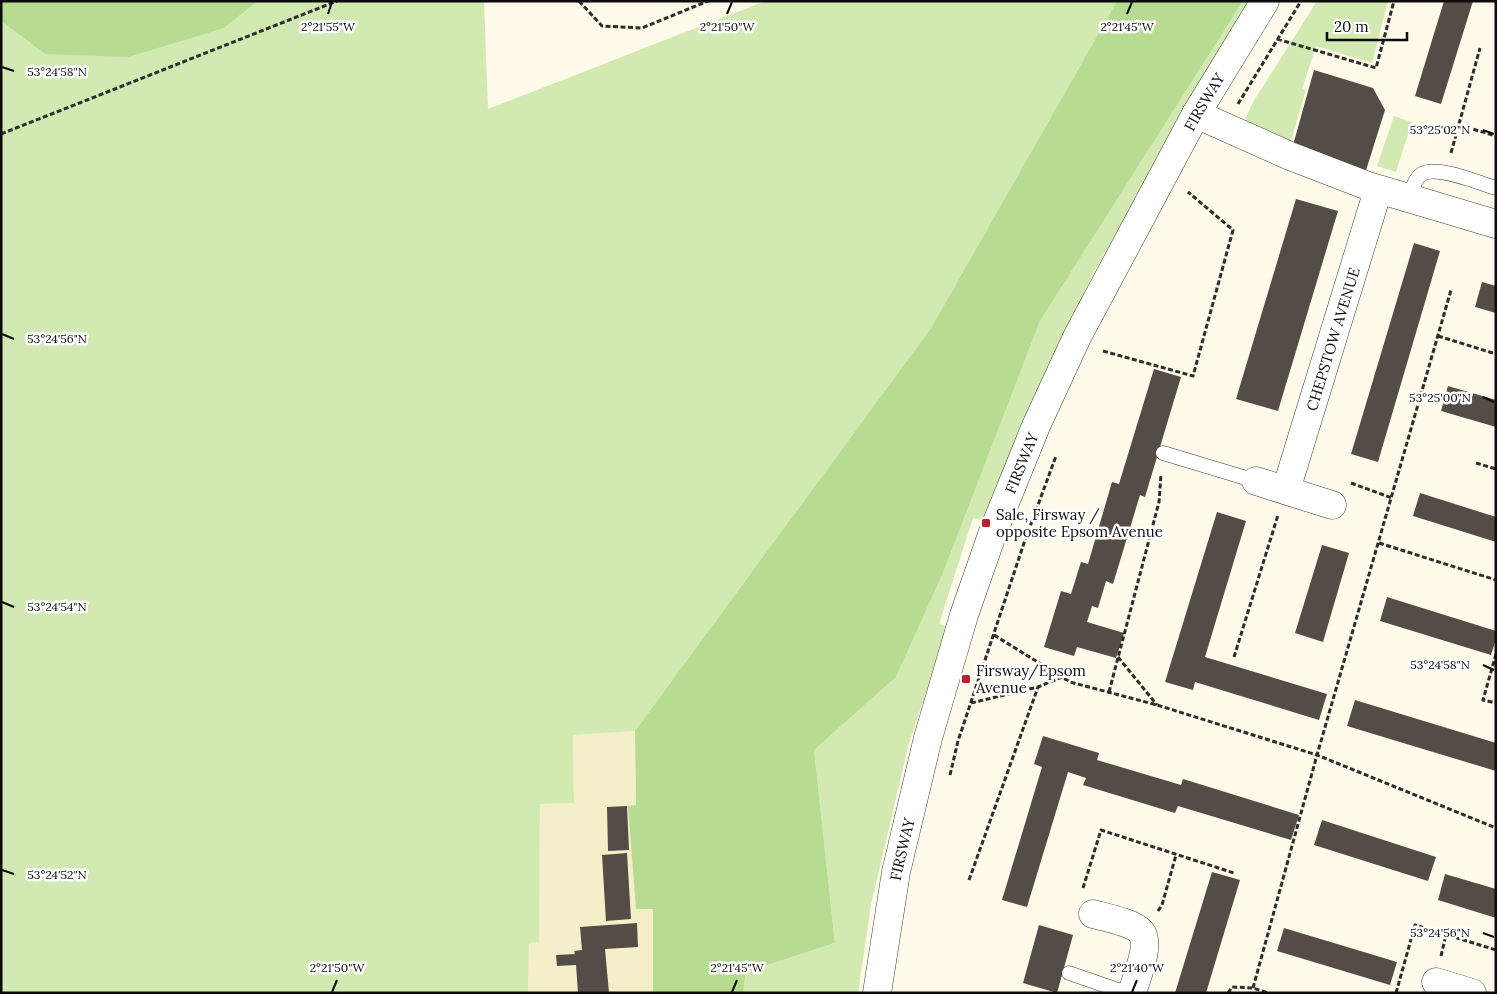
<svg xmlns="http://www.w3.org/2000/svg" width="1497" height="994" viewBox="0 0 1497 994" font-family="Lora,serif">
	<style>
		.farmland { fill: #f5efc9 }
		.green { fill: #d2eab2 }
		.forest { fill: #b6db91 }
		.building { fill: #544c47 }
		.lines { fill: none; stroke-linecap: round; stroke-linejoin: round }
		.service-casing { stroke: #3e3e3e; stroke-width: 15 }
		.minor-casing { stroke: #3e3e3e; stroke-width: 29 }
		.tertiary-casing { stroke: #3e3e3e; stroke-width: 29 }
		.path { stroke: #2d2d2d; stroke-width: 3; stroke-dasharray: 5 2.5; stroke-linecap: butt }
		.service { stroke: #fff; stroke-width: 14 }
		.minor { stroke: #fff; stroke-width: 28 }
		.tertiary { stroke: #fff; stroke-width: 28 }
		.ticks { fill: none; stroke: #0b0b0b; stroke-width: 2 }
		.poi-dot { fill: #c01f2f; stroke: #fff; stroke-width: 2 }
		.labels { text-anchor: middle; dominant-baseline: central; stroke-width: 5; stroke-linejoin: round; paint-order: stroke }
		.street-label { font-size: 15px; fill: #0b0b0b; stroke: #fff }
		.poi-label { font-size: 15px; fill: #0b0b0b; stroke: #fff; text-anchor: start }
		.ticks-label { font-size: 12px; text-anchor: middle; fill: #0b0b0b; stroke: #fff; stroke-width: 5; stroke-linejoin: round; paint-order: stroke }
	</style>
	<rect width="100%" height="100%" fill="#fffae9"/>
	<path class="farmland" d="M635,731L636,806H629L636,909H653V993H528L529,942L539,941L540,804L574,803L573,735Z"/>
	<path class="green" d="M258,1H484L488,109L765,1H1117L931,328L635,731L573,735L574,803L540,804L539,942L529,943L528,993H1V21L45,54L224,28Z
		M1243,1H1254L1173,135L1095,270L1023,423L982,520L973,518L939,624L948,627L909,743L871,905L858,993H743L746,972L835,943L814,750L896,677L943,573L1040,321Z
		M1317,1H1388L1372,63L1316,46L1302,89L1306,90L1288,151L1248,128L1245,120L1253,102Z
		M1394,116L1412,122L1396,172L1377,166Z"/>
	<path class="forest" d="M1,1H258L224,28L128,57L45,54L1,21Z
		M1117,1H1243L1040,321L943,573L896,677L814,750L835,943L746,972L743,993H653V909H636L628,806L636,805L635,731L931,328Z"/>
	<path class="building" d="M1444,1H1473L1441,104L1415,96Z
		M1314,70L1373,88L1385,110L1362,183L1290,156Z
		M1296,199L1338,211L1278,411L1236,399Z
		M1414,243L1440,251L1378,462L1351,454Z
		M1482,282L1496,286V313L1475,307Z
		M1154,369L1181,377L1145,497L1140,495L1113,584L1106,581L1098,608L1092,606L1087,622L1124,633L1116,658L1077,647L1074,656L1044,647L1061,591L1071,594L1081,562L1088,564L1112,482L1119,484Z
		M1448,386L1496,400V427L1441,411Z
		M1420,493L1496,517V542L1413,516Z
		M1217,512L1246,521L1205,657L1327,694L1319,720L1195,682L1193,690L1165,682Z
		M1322,545L1349,553L1323,642L1295,633Z
		M1387,597L1496,631V639L1491,655L1380,621Z
		M1355,700L1496,743V771L1347,726Z
		M1043,736L1099,753L1097,760L1181,785L1183,779L1299,815L1291,840L1178,806L1175,813L1083,785L1086,778L1068,772L1027,907L1002,900L1042,767L1034,764Z
		M627,806L629,850L608,851L607,807Z
		M1322,820L1436,857L1428,881L1314,845Z
		M627,853L631,919L606,921L602,855Z
		M1212,872L1240,880L1206,993H1175Z
		M1445,874L1496,889V918L1438,900Z
		M637,923L638,947L605,949L609,993H578L576,965L557,966L556,955L575,954L574,951L582,950L580,927Z
		M1039,925L1073,935L1057,993L1023,983Z
		M1284,928L1397,962L1390,985L1277,951Z"/>
	<g class="lines">
		<defs>
			<path id="service" d="M1409,198C1412,190 1414,179 1422,174C1437,165 1479,183 1496,188
				M1163,453L1256,481
				M1069,973L1127,993"/>
			<g id="minor">
				<path d="M1196,114L1290,156L1368,186L1496,224"/>
				<path d="M1256,481L1332,505"/>
				<path id="s1" d="M1286,490L1378,190"/>
				<path d="M1093,914C1104,917 1134,923 1141,932C1151,944 1136,979 1132,993"/>
				<path d="M1436,982L1472,993"/>
			</g>
			<g id="tertiary">
				<path id="s2" d="M877,993L896,872L928,738L964,615L993,532L1036,426L1077,337L1196,114L1265,1"/>
			</g>
		</defs>
		<use href="#service" class="service-casing"/>
		<use href="#minor" class="minor-casing"/>
		<use href="#tertiary" class="tertiary-casing"/>
		<path class="path" d="M579,1L602,26L642,28L708,1
			M1277,39L1376,68L1394,1
			M1238,104L1301,1
			M1459,125L1496,136
			M1,134L337,1
			M1451,153L1480,48
			M1438,336L1496,354
			M1103,351L1193,376L1233,230L1188,192
			M1476,463L1496,469
			M1351,483L1392,498
			M1379,543L1496,580
			M994,635L1070,682L1157,705L1317,755L1496,828
			M1496,654L1483,700L1496,703
			M1118,657L1157,705
			M1234,657L1278,515
			M1109,692L1159,502L1161,474
			M971,703L1038,687L1062,677
			M950,775L958,741L1024,543L1056,456
			M969,880L1038,687
			M1083,888L1101,830L1234,873
			M1158,911L1162,905L1176,855
			M1441,956L1446,935
			M1253,988L1317,755L1451,290
			M1228,993L1232,987L1253,988L1268,993
			M1396,993L1415,925L1496,950"/>
		<use href="#service" class="service"/>
		<use href="#minor" class="minor"/>
		<use href="#tertiary" class="tertiary"/>
	</g>
	<path class="ticks" d="M328,14L332,2M727,14L732,2M1127,14L1132,2M2,67L14,71M1483,130L1494,134M2,334L14,339M1483,397L1494,402M2,602L14,607M1483,665L1494,670M2,870L14,874M1483,933L1494,937M332,992L337,980M732,992L737,980M1132,992L1137,980"/>
	<g class="poi-dot">
		<rect x="981" y="518" width="10" height="10" rx="2.5"/>
		<rect x="961" y="674" width="10" height="10" rx="2.5"/>
	</g>
	<g class="labels">
		<g class="street-label">
			<text stroke="none"><textPath href="#s2" startOffset="956">FIRSWAY</textPath></text>
			<text stroke="none"><textPath href="#s1" startOffset="158">CHEPSTOW AVENUE</textPath></text>
			<text stroke="none"><textPath href="#s2" startOffset="551">FIRSWAY</textPath></text>
			<text stroke="none"><textPath href="#s2" startOffset="146">FIRSWAY</textPath></text>
		</g>
		<g class="poi-label">
			<text x="996" y="514">Sale, Firsway /<tspan x="996" dy="17">opposite Epsom Avenue</tspan></text>
			<text x="976" y="670">Firsway/Epsom<tspan x="976" dy="17">Avenue</tspan></text>
		</g>
	</g>
	<g class="ticks-label">
		<text x="328" y="31">2°21'55"W</text>
		<text x="727" y="31">2°21'50"W</text>
		<text x="1127" y="31">2°21'45"W</text>
		<text x="57" y="76">53°24'58"N</text>
		<text x="1440" y="134">53°25'02"N</text>
		<text x="57" y="343">53°24'56"N</text>
		<text x="1440" y="402">53°25'00"N</text>
		<text x="57" y="611">53°24'54"N</text>
		<text x="1440" y="669">53°24'58"N</text>
		<text x="57" y="879">53°24'52"N</text>
		<text x="1440" y="937">53°24'56"N</text>
		<text x="337" y="972">2°21'50"W</text>
		<text x="737" y="972">2°21'45"W</text>
		<text x="1137" y="972">2°21'40"W</text>
	</g>
	<rect width="1497" height="994" fill="none" stroke="#0b0b0b" stroke-width="5"/>
	<path d="M1327 32v8h80v-8" fill="none" stroke="#0b0b0b" stroke-width="2.5"/>
	<text x="1334" y="32" font-size="15" fill="#0b0b0b" stroke="#ffffff" stroke-width="4" paint-order="stroke">20 m</text>
</svg>
